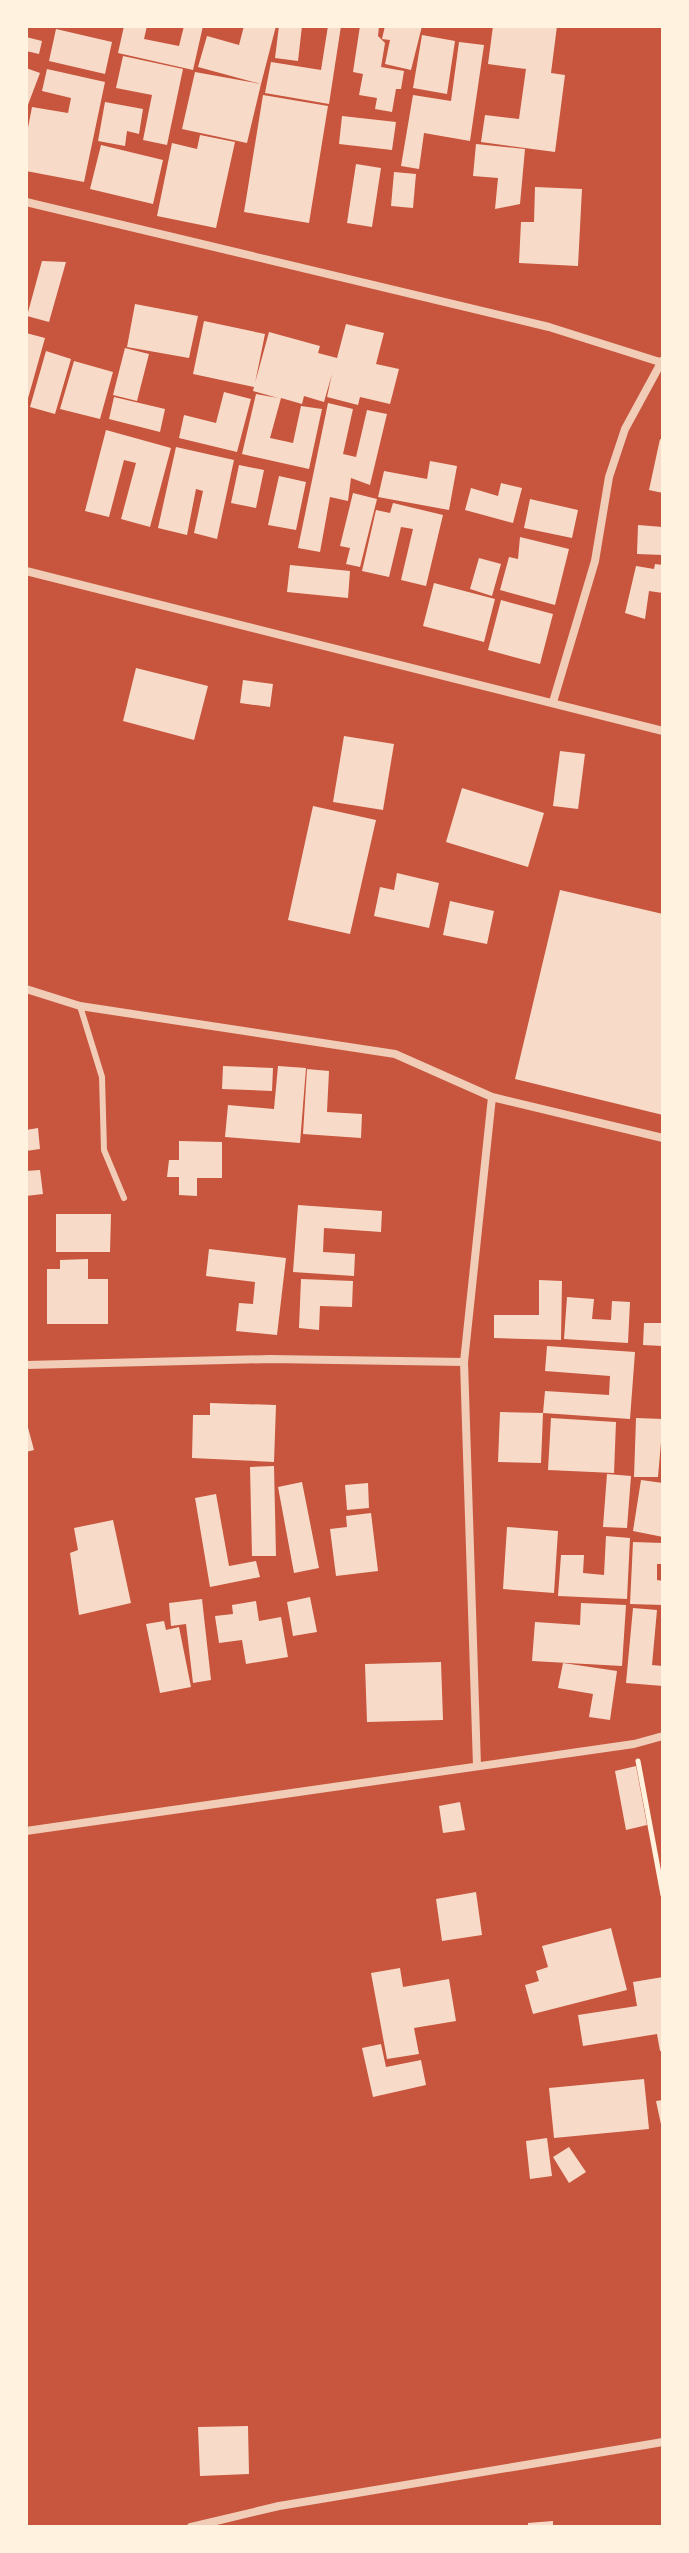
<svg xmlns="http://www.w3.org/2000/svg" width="689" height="2553" viewBox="0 0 689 2553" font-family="'PT Sans',sans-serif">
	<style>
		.building { fill: #f7dbc8 }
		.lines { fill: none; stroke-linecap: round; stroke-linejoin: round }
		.path { stroke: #fff3e0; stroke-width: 5 }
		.service { stroke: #f1ccb7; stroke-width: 6 }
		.minor { stroke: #f1ccb7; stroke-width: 8 }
	</style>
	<rect width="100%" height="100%" fill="#c8553d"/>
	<path class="building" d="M124,26H147L144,39L179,46L184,26H203L193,70L118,53Z
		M244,26H276L261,84L198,67L207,36L239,45Z
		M279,26H302L298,61L275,58Z
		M328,26H341L329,104L265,93L271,62L321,70Z
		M360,26H379L378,36L385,43L381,67L404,71L401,89H396L392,112L375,109L377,98L359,95L363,74L353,72Z
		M385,26H422L411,70L385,64L390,40L382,39Z
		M493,26H557L551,73L565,75L555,152L481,142L485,115L519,119L526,69L488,64Z
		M56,29L112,42L105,74L49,61Z
		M422,35L455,41L447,94L413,88Z
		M26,37L42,41L39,54L26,51Z
		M459,42L484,45L470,141L424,133L419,169L401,166L413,95L451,101Z
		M123,56L183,69L167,145L143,140L152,95L116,88Z
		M26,68L40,73L26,110Z
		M47,69L105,82L84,182L26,171V138L32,107L68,113L71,98L42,91Z
		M195,72L261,84L247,143L182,129Z
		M263,95L328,106L309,223L244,212Z
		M105,102L143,109L139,134L127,131L125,146L98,141Z
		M342,116L396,122L392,150L339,144Z
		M200,135L235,142L216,228L157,216L172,143L197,149Z
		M476,144L525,149L520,204L495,209L498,178L473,176Z
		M101,145L163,160L153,204L90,189Z
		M356,164L381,168L372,227L347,223Z
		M394,172L416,174L413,208L391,206Z
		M535,187L582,189L578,266L519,263L521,222H534Z
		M42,261L66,262L49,322L27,316Z
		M135,304L198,316L189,358L127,347Z
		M204,321L265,334L255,383L269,332L320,346L318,353L337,358L346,324L384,333L376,364L399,369L390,404L360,397L358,405L327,397L332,374L324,402L304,396L302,404L281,398L270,438L293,443L301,406L322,409L309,469L242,454L256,394L278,398L253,391L254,387L193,374Z
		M26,333L45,338L27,402L26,401Z
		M125,348L149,354L137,401L113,395Z
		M46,351L71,359L55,414L30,407Z
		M74,361L113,372L100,419L60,409Z
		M224,392L251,399L237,452L179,438L184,415L216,423Z
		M114,397L165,409L160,432L109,419Z
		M328,403L353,409L343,454L356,457L367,410L387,414L370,485L351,478L348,501L330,497L320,552L298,548Z
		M106,430L171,448L150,527L121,519L136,463L124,460L109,517L85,511Z
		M660,439L663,440V493L649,490Z
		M176,447L234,460L217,539L194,533L203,491L196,489L187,535L158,528Z
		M430,461L457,466L449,510L378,497L384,471L427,479Z
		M239,465L264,470L256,508L231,503Z
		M279,476L306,482L296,530L268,525Z
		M501,483L522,488L513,523L465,510L471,488L498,496Z
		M353,493L377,499L360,567L346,564L350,548L340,546Z
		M530,499L578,510L572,538L524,528Z
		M393,503L443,515L426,586L401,580L413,529L401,527L389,577L362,571L376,510L390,513Z
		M638,525L663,527V555L637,554Z
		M520,537L569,549L555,605L500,590L509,557L518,559Z
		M479,558L501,564L492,596L470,589Z
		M655,564L663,565V593L649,591L645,619L625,613L636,566L654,569Z
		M290,565L350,571L348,598L287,592Z
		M434,583L495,599L484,642L423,626Z
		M501,600L553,614L540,664L488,650Z
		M136,668L208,686L194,740L123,721Z
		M243,680L273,684L270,707L240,703Z
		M344,736L394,744L383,810L333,802Z
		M560,751L585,754L578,809L553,806Z
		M462,788L544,813L528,867L446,842Z
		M313,806L376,820L350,934L288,920Z
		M397,873L439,883L429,928L374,916L380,887L394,890Z
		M560,890L663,914V1115L515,1079Z
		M450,901L494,911L487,944L443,935Z
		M223,1066L273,1068L272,1091L222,1089Z
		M278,1066L306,1068L300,1143L225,1137L228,1105L274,1109Z
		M307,1069L329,1071L327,1112L362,1114L361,1138L303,1134Z
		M38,1128L40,1149L26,1151V1130Z
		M179,1141L222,1142V1178H197V1196L179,1195V1177H167L169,1160H179Z
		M40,1170L43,1194L26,1196V1171Z
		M298,1205L382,1211L381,1232L324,1228L323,1252L355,1254L354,1276L293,1272Z
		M56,1214H111L110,1252H56Z
		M209,1249L286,1258L277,1335L236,1331L239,1303L253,1304L255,1282L206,1276Z
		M88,1259V1279H108V1324H47V1269H60V1260Z
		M301,1279L353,1281L352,1307L320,1306L319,1330L299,1328Z
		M539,1280L562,1281L561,1340L494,1338V1315H539Z
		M567,1297L594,1299L592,1319L611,1320L612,1301L630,1302L628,1343L564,1339Z
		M644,1323H663V1346L643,1345Z
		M547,1346L635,1352L630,1419L543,1413L545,1391L609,1395L610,1376L545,1371Z
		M210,1403L276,1405L274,1462L192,1458L193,1415H210Z
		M500,1412L543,1413L541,1463L498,1462Z
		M551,1418L616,1422L614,1473L548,1470Z
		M636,1418L663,1419L658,1477H634Z
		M26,1420L34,1450L26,1452Z
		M274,1466L276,1556H252L250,1467Z
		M607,1474L631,1476L627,1528L603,1527Z
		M641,1480L663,1483V1537L633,1531Z
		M302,1482L319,1568L294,1573L278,1487Z
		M368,1483L369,1508L347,1510L345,1485Z
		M216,1494L229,1566L256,1561L260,1577L210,1587L195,1498Z
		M371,1513L378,1571L336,1576L330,1529L347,1527L346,1516Z
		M113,1520L131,1603L79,1615L70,1553L78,1550L74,1528Z
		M507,1527L558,1531L554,1593L503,1589Z
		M606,1536L630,1538L627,1599L558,1596L561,1555H584L583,1573L604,1575Z
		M633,1542L663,1543V1564H657V1580L663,1581V1605L630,1604Z
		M310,1597L317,1632L293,1636L287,1602Z
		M202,1599L211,1680L193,1683L186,1624L171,1626L169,1603Z
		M256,1601L259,1621L281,1617L288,1657L246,1664L242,1640L219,1643L215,1616L233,1614L232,1605Z
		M581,1603L626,1605L622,1666L532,1661L535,1622L580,1625Z
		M633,1608L657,1610L652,1665L663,1666V1686L626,1683Z
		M164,1621L166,1630L179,1627L191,1687L160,1693L146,1624Z
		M441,1662L443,1720L367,1722L365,1664Z
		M563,1663L617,1671L610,1720L589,1717L593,1694L558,1688Z
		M636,1766L647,1825L626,1830L615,1771Z
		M460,1802L465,1830L443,1833L439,1806Z
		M476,1892L482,1935L442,1941L436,1899Z
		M611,1928L627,1990L533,2014L525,1985L539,1981L536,1971L548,1967L542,1946Z
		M400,1968L403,1987L449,1979L456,2021L414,2028L419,2054L387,2059L371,1973Z
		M663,1977V2051H660L657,2034L583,2046L578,2015L637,2006L633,1982Z
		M381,2044L386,2067L421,2060L426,2085L373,2097L362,2048Z
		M644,2079L649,2129L554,2138L549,2088Z
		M663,2100V2128L662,2129L656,2101Z
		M547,2138L552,2176L530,2179L526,2141Z
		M569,2147L586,2172L569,2183L553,2157Z
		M248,2426L249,2474L200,2476L198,2427Z
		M553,2521V2527H528V2523Z"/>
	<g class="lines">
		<path class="path" d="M638,1761L663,1895"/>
		<path class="service" d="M80,1006L102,1077L104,1150L124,1198"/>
		<path class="minor" d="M26,202L549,327L663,363
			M26,571L663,731
			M553,702L595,561L609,477L625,429L662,361
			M26,989L80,1006L395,1054L492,1097L663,1138
			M26,1365L270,1359L464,1362
			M477,1766L464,1362L492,1097
			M26,1831L634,1744L663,1736
			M191,2527L279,2506L663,2442"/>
	</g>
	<rect width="689" height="2553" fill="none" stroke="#fff3e0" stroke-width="56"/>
</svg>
